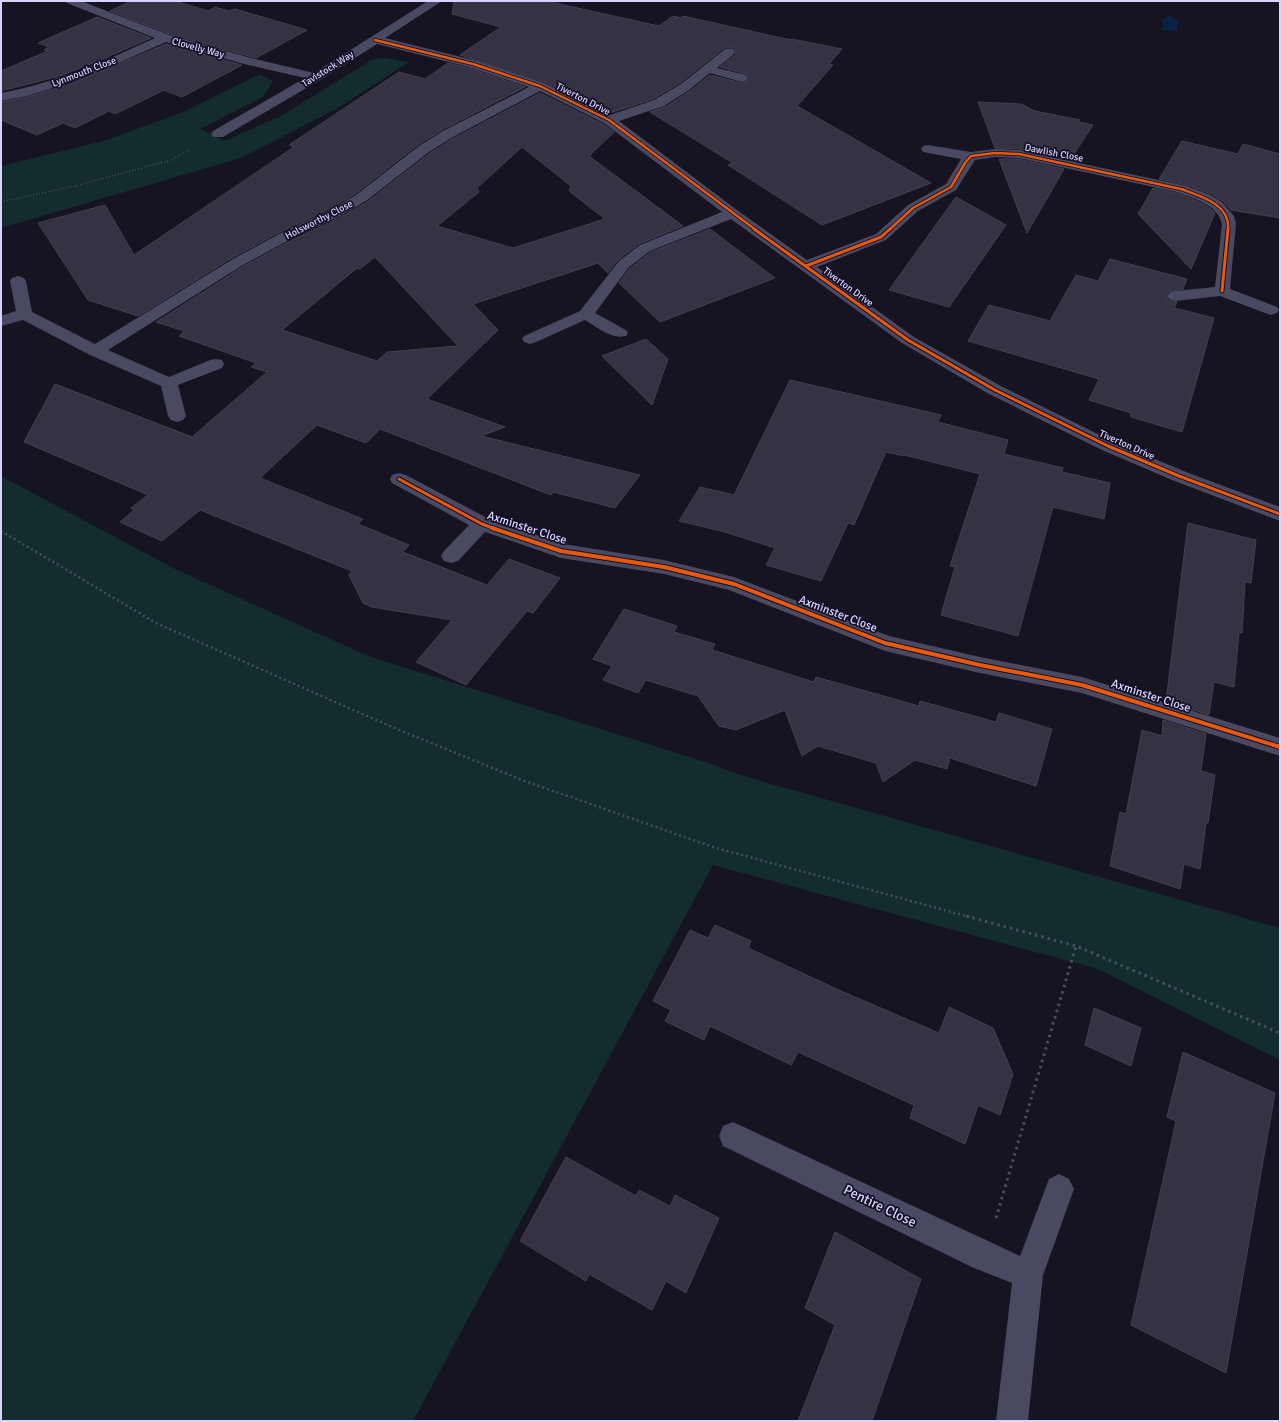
<svg xmlns="http://www.w3.org/2000/svg" width="1281" height="1422" viewBox="0 0 1281 1422" font-family="Signika,sans-serif">
	<style>
		.green { fill: #132c2d }
		.water { fill: #0d2144 }
		.building { fill: #343243; stroke: #433f54; fill-rule: evenodd }
		.lines { fill: none; stroke-linecap: round; stroke-linejoin: round }
		.path-far2 { stroke: #44505f; stroke-width: 1.5; stroke-dasharray: 1 2; stroke-linecap: butt }
		.path-far1 { stroke: #44505f; stroke-width: 2.5; stroke-dasharray: 2 3; stroke-linecap: butt }
		.path { stroke: #44505f; stroke-width: 3; stroke-dasharray: 2.5 4; stroke-linecap: butt }
		.street { fill: #4a4962; fill-rule: evenodd }
		.cycleway-far2-casing { stroke: #130f26; stroke-width: 4 }
		.cycleway-far1-casing { stroke: #130f26; stroke-width: 5 }
		.cycleway-casing { stroke: #130f26; stroke-width: 6 }
		.cycleway-far2 { stroke: #e8590c; stroke-width: 2.5 }
		.cycleway-far1 { stroke: #e8590c; stroke-width: 3 }
		.cycleway { stroke: #e8590c; stroke-width: 4 }
		.labels { text-anchor: middle; dominant-baseline: central; stroke-width: 3.5; stroke-linejoin: round; paint-order: stroke }
		.far-street-label { font-size: 10px; fill: #d9d4ff; stroke: #130f26 }
		.street-label { font-size: 12px; fill: #d9d4ff; stroke: #130f26 }
		.near-street-label { font-size: 14px; fill: #d9d4ff; stroke: #130f26 }
	</style>
	<rect width="100%" height="100%" fill="#161421"/>
	<path class="green" d="M385,58L409,62L338,108L241,158L1,228V166L103,141L181,113L260,74L273,81L263,97L200,129L224,141L281,116L373,59Z
		M1,476L175,569L368,656L706,762L740,775L1280,928V1060L1098,969L713,865L413,1421H1Z"/>
	<path class="water" d="M1170,16L1178,20L1177,31L1162,30L1163,18Z"/>
	<path class="building" d="M131,1H175L208,11L215,7L229,11L235,9L307,30L256,58L169,34L110,11Z
		M454,1H546L659,26L673,16L681,18L683,16L791,40L792,39L842,49L829,64L833,65L797,106L931,183L822,225L728,165L733,163L650,112L665,107L690,91L710,75L742,83L747,82L749,77L746,74L720,67L734,56L736,53L734,48H724L680,83L653,99L610,113L544,82L460,55L501,27L452,14Z
		M97,17L151,38L98,61L60,76L1,91V71L48,51L44,50L49,47L38,43Z
		M166,44L242,65L182,97L164,90L115,114L109,111L75,128L63,123L37,135L1,120V102L27,97L70,84Z
		M448,63L469,68L525,87L442,130L418,145L355,194L329,209L280,232L232,258L138,316L88,300L38,223L105,205L134,255L294,147L289,145L399,72L425,79Z
		M540,93L603,124L614,132L589,156L683,226L639,244L618,260L608,273L598,263L473,304L498,330L427,399L505,427L481,436L640,475L615,508L553,492L551,495L380,429L366,443L317,425L260,478L363,519L358,524L409,545L403,552L487,585L509,559L560,578L533,613L527,611L466,685L416,662L452,620L372,607L363,603L349,575L352,571L200,510L162,541L120,522L134,510L131,508L148,495L24,442L55,384L192,437L267,372L251,367L256,363L179,336L184,331L156,322L244,266L292,240L341,217L367,202L430,153L454,138ZM522,147L571,186L569,191L605,219L513,248L437,226L479,192L477,188ZM375,257L458,346L387,352L377,361L282,330L357,268L360,269Z
		M978,102L1021,104L1035,111L1080,120L1078,122L1093,125L1070,160L1019,149L995,148Z
		M1182,141L1238,154L1243,144L1280,154V218L1231,210L1223,201L1209,193L1186,185L1159,179Z
		M999,159H1019L1064,169L1027,233Z
		M1153,188L1177,193L1197,201L1211,209L1215,213L1191,269L1138,214Z
		M956,197L1006,225L949,307L889,290Z
		M710,229L775,278L660,322L619,283L630,268L651,252Z
		M1110,259L1187,279L1183,289L1168,292L1166,295L1168,300L1177,302L1174,308L1214,318L1182,432L1131,417V413L1089,400L1099,379L968,341L989,305L1050,321L1076,275L1098,281Z
		M646,339L668,359L652,405L602,356Z
		M790,380L941,415L938,422L1008,440L1004,454L1063,468L1062,472L1110,483L1104,519L1053,507L1018,636L941,615L955,567L950,566L980,474L904,455V456L886,452L854,525L848,523L821,581L766,565L775,548L725,532L679,521L700,487L734,495Z
		M1188,523L1256,540L1251,583L1245,582L1242,633L1239,632L1234,687L1214,682L1209,715L1166,701Z
		M624,609L677,626L674,632L715,644L712,650L814,682L816,677L919,706L920,701L996,722L999,713L1052,729L1036,786L950,758L947,769L915,760L883,782L876,763L818,746L802,756L785,710L736,730L719,726L698,696L646,680L638,693L603,680L612,666L593,659Z
		M1163,720L1206,734L1201,771L1215,775L1208,823H1206L1200,869L1184,864L1180,889L1110,866L1120,812L1126,814L1142,730L1162,736Z
		M715,925L751,941L748,948L841,991L939,1033L949,1007L993,1028L1013,1074L1000,1115L978,1105L965,1144L910,1118L914,1105L798,1052L791,1065L710,1026L704,1040L665,1021L671,1010L653,1001L690,930L708,938Z
		M1094,1008L1141,1028L1131,1066L1085,1045Z
		M1183,1052L1275,1093L1226,1373L1131,1325L1176,1121L1167,1117Z
		M566,1157L636,1196L639,1190L670,1206L675,1195L719,1218L686,1293L666,1281L652,1310L589,1274L586,1281L520,1241Z
		M835,1232L921,1279L872,1421H798L835,1325L805,1308Z"/>
	<g class="lines">
		<path class="path-far2" d="M1,202L79,185L171,160L191,149"/>
		<path class="path-far1" d="M1,531L156,623L392,727L522,780L716,848L970,917"/>
		<path class="path" d="M966,916L1076,946L1280,1033
			M996,1218L1076,946"/>
		<path class="street" d="M65,1H81L169,35L251,58L314,73L428,1H442L385,38L477,61L544,83L610,115L654,100L681,84L725,49H733L735,52L733,55L717,68L746,75L748,78L746,81L742,82L710,73L689,90L664,106L619,121L737,210L807,260L876,234L908,205L946,184L961,159L923,152L921,149L923,146L928,145L971,152L995,149L1019,150L1186,186L1208,194L1222,202L1234,216L1236,224L1230,289L1277,307L1279,310L1277,313L1271,315L1265,313L1220,296L1175,301L1169,299L1167,296L1169,293L1175,291L1215,287L1222,224L1219,216L1212,208L1198,200L1177,192L1019,158L995,157L975,160L956,190L918,211L886,240L817,267L914,337L1001,386L1114,442L1186,472L1280,507V521L1172,480L1102,450L989,394L902,343L731,219L650,251L629,267L595,313L626,330L628,333L626,336C612,340 597,327 585,320L536,342L530,344L524,342L522,339L524,336L580,311L619,261L640,245L722,212L604,123L540,91L453,137L429,152L366,201L340,216L291,239L243,265L108,350L169,377L210,360L216,359L222,360L224,364L222,368L178,385L186,416L183,420L177,422L171,420L168,416L161,386L90,355L23,320L1,326V316L16,311L10,281L12,278L18,276L24,278L26,281L32,312L95,344L233,259L281,233L330,210L356,195L419,146L443,131L529,87L469,67L377,44L320,80L223,137H213L211,134L213,131L305,78L244,64L166,42L109,67L69,83L27,96L1,101V93C55,83 105,61 155,38L67,3Z
			M399,473L406,475L489,519L563,544L664,560L734,577L889,636L980,657L1082,677L1280,738V756L1082,693L980,673L885,651L729,590L664,574L561,558L485,532L458,561L451,563L444,561L441,556L444,551L469,525L392,483L390,479L392,475Z
			M733,1122L1020,1256L1049,1179L1059,1174L1069,1179L1074,1189L1043,1275L1028,1421H996L1012,1283L974,1268L723,1146L719,1136L723,1126Z"/>
		<defs>
			<path id="cycleway-far2" d="M375,40L473,64L540,86L609,120L756,230
				M889,230L913,208L951,187L965,163L971,156L995,153L1019,154L1181,189C1200,196 1231,204 1228,230"/>
			<path id="cycleway-far1" d="M754,229L908,340L995,390L1108,446L1179,476L1280,514
				M806,266L881,237L890,229
				M1222,291L1228,229
				M399,479L482,524L495,529"/>
			<path id="cycleway" d="M492,528L561,551L664,567L734,584L885,643L980,665L1082,685L1280,747"/>
		</defs>
		<use href="#cycleway-far2" class="cycleway-far2-casing"/>
		<use href="#cycleway-far1" class="cycleway-far1-casing"/>
		<use href="#cycleway" class="cycleway-casing"/>
		<use href="#cycleway-far2" class="cycleway-far2"/>
		<use href="#cycleway-far1" class="cycleway-far1"/>
		<use href="#cycleway" class="cycleway"/>
	</g>
	<g class="labels">
		<g class="far-street-label">
			<text transform="translate(198 48) rotate(15)">Clovelly Way</text>
			<text transform="translate(328 69) rotate(-32)">Tavistock Way</text>
			<text transform="translate(84 72) rotate(-21)">Lynmouth Close</text>
			<text transform="translate(583 99) rotate(27)">Tiverton Drive</text>
			<text transform="translate(1054 153) rotate(11)">Dawlish Close</text>
			<text transform="translate(319 220) rotate(-27)">Holsworthy Close</text>
			<text transform="translate(848 287) rotate(36)">Tiverton Drive</text>
			<text transform="translate(1127 445) rotate(24)">Tiverton Drive</text>
		</g>
		<g class="street-label">
			<text transform="translate(527 528) rotate(18)">Axminster Close</text>
			<text transform="translate(838 614) rotate(21)">Axminster Close</text>
			<text transform="translate(1151 696) rotate(18)">Axminster Close</text>
		</g>
		<g class="near-street-label">
			<text transform="translate(880 1206) rotate(26)">Pentire Close</text>
		</g>
	</g>
	<rect width="1281" height="1422" fill="none" stroke="#d9d4ff" stroke-width="4"/>
</svg>
